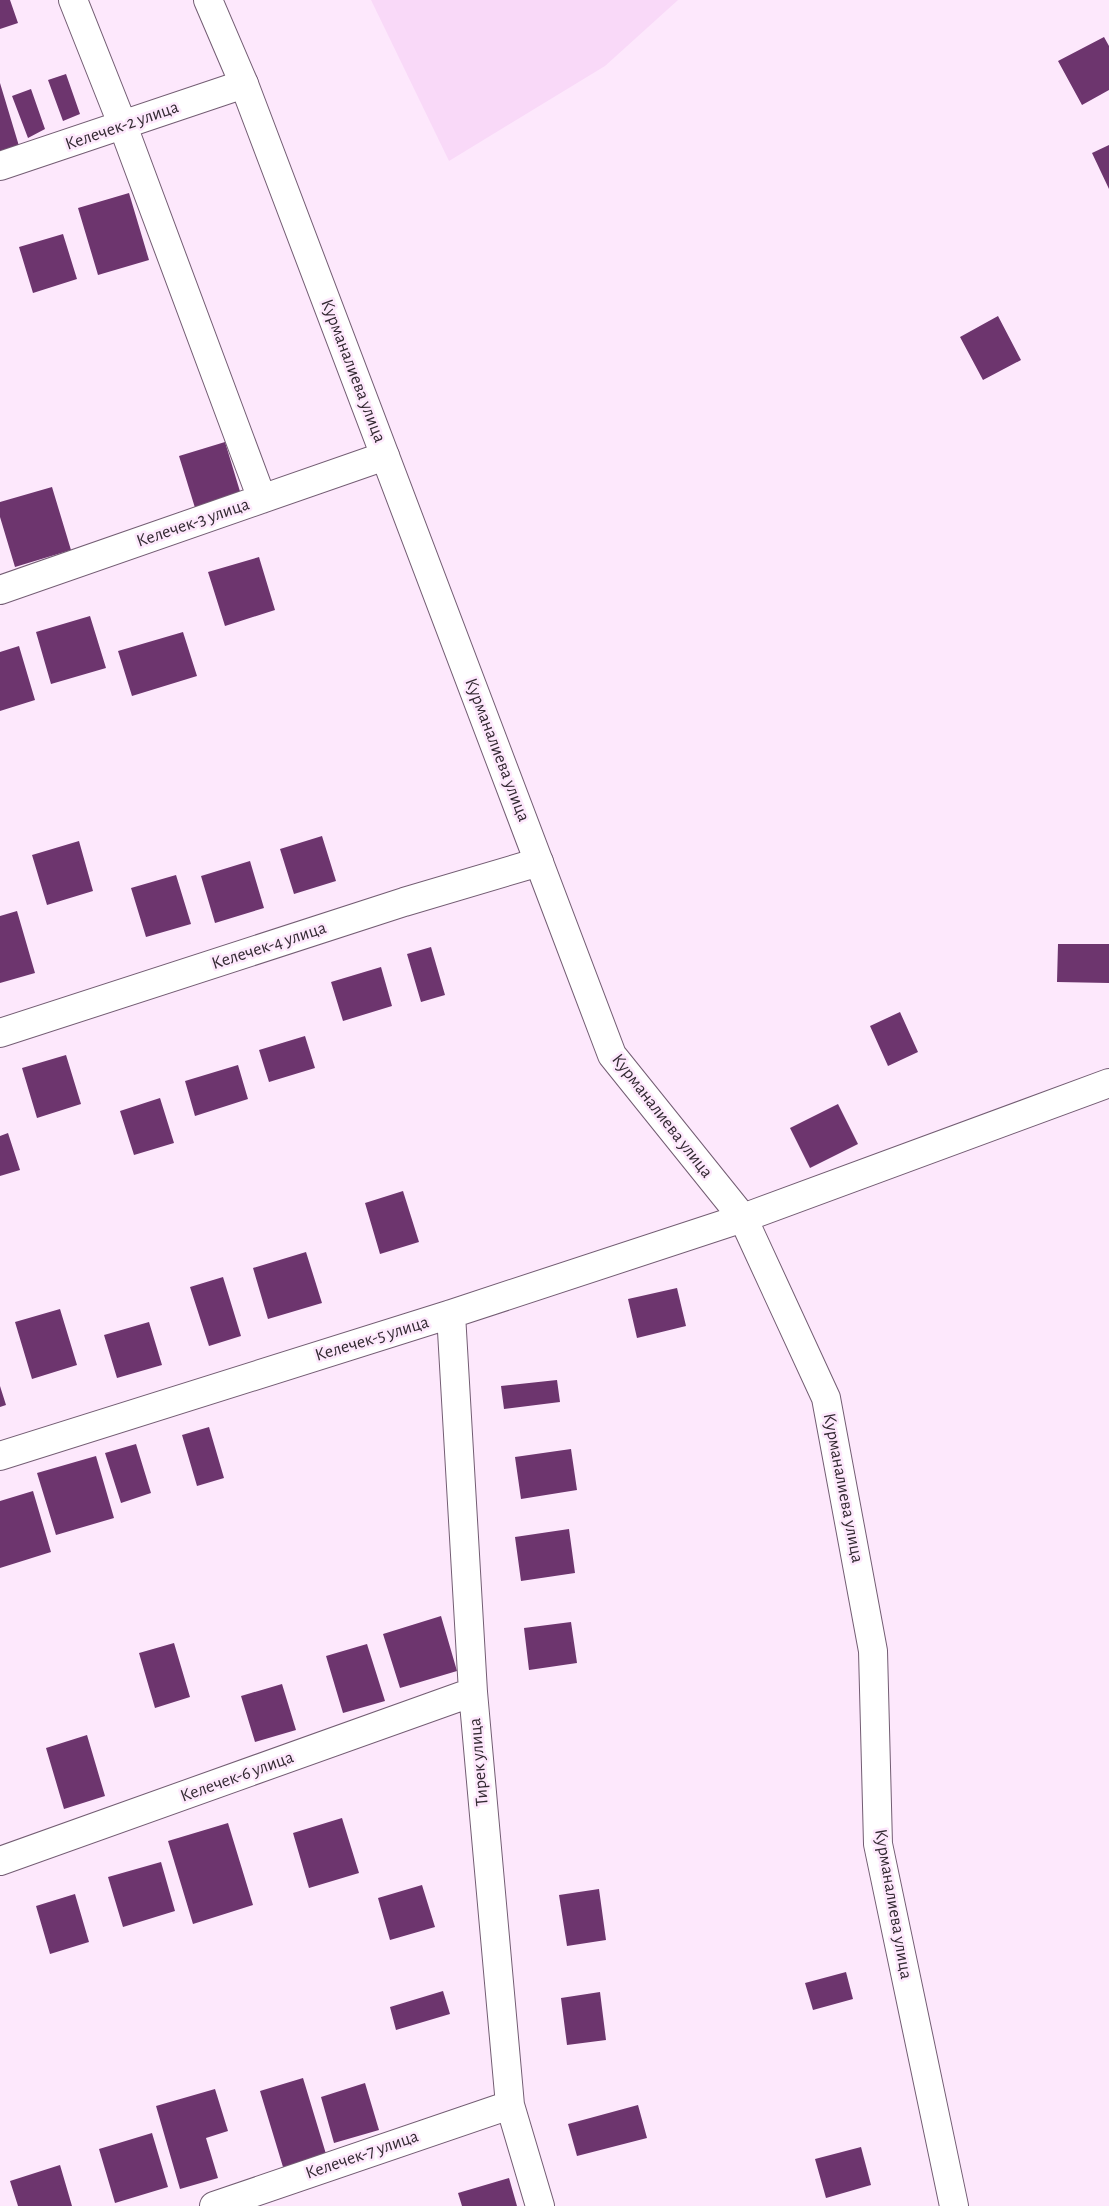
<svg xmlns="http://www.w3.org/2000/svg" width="1109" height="2206" viewBox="0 0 1109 2206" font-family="'Alegreya Sans',sans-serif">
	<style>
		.built { fill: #f9d9f8 }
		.building { fill: #6d356e }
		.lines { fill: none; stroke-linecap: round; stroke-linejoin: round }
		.minor-casing { stroke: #735d73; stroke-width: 30 }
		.tertiary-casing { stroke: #735d73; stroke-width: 30 }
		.minor { stroke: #fff; stroke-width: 28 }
		.tertiary { stroke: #fff; stroke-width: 28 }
		.labels { text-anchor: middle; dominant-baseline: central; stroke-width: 5; stroke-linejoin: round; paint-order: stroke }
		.street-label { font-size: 18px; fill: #332932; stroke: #fde8fc }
	</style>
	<rect width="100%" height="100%" fill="#fde8fc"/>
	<path class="built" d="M371,0H678L605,66L449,161Z"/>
	<path class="building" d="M0,0H10L18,23L0,29Z
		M1104,37L1109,46V90L1082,105L1058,61Z
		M66,74L80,114L63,121L48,80Z
		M0,83L19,146L0,152Z
		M31,89L45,129L28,138L12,96Z
		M1109,145V189L1092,153Z
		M129,193L149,260L98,275L78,208Z
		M63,234L77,279L33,293L19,247Z
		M998,316L1021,360L983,380L960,337Z
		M225,442L242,498L196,511L179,456Z
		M52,487L71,550L15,567L0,517V502Z
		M259,557L275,610L225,626L208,572Z
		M90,616L106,668L51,684L36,632Z
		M183,632L197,676L132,696L118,651Z
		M19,646L35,700L0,711V652Z
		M322,836L336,881L294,894L280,849Z
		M79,841L93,891L47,905L32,855Z
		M250,861L264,908L215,923L201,876Z
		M176,875L191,924L146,937L131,888Z
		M17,911L35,973L0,983V916Z
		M1058,944H1109V983L1057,982Z
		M431,947L445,995L421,1002L407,954Z
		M381,967L392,1006L343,1021L331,982Z
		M900,1012L918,1052L888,1066L870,1026Z
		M305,1036L315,1068L269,1082L259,1050Z
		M66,1055L81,1104L37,1118L22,1068Z
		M238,1065L248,1099L195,1116L185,1081Z
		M160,1098L174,1143L134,1155L120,1111Z
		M838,1104L858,1144L810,1168L790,1128Z
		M8,1133L20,1170L0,1176V1136Z
		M403,1191L419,1242L380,1254L365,1203Z
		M306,1252L322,1303L268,1319L253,1268Z
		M223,1277L241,1336L209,1346L190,1287Z
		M677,1288L686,1326L637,1338L628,1299Z
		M60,1309L77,1365L32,1379L15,1322Z
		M149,1322L162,1365L117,1378L104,1335Z
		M557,1380L560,1402L504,1409L501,1386Z
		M0,1386L6,1405L0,1407Z
		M209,1427L224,1478L197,1486L182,1435Z
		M136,1444L151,1493L121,1503L105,1453Z
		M571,1449L577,1490L521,1499L515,1457Z
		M96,1456L114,1518L56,1535L37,1473Z
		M33,1491L51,1552L0,1568V1501Z
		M569,1529L575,1573L521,1581L515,1537Z
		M441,1616L457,1671L400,1688L383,1634Z
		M571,1622L577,1663L529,1670L524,1628Z
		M174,1643L190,1697L155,1708L139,1653Z
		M367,1644L385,1701L343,1713L326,1656Z
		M282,1684L296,1730L255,1742L241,1696Z
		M87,1735L105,1796L64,1809L46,1748Z
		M342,1818L359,1873L309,1888L293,1833Z
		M228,1823L253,1905L193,1924L168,1841Z
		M161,1862L175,1911L123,1927L108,1877Z
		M422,1885L435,1927L390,1940L378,1898Z
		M599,1889L606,1940L567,1946L559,1895Z
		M75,1894L89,1942L50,1954L36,1906Z
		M846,1972L853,1999L813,2010L805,1983Z
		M443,1991L450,2014L396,2030L390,2007Z
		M600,1992L606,2040L567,2045L561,1998Z
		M303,2078L326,2154L283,2167L260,2091Z
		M365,2083L379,2130L334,2143L321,2097Z
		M215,2089L228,2131L206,2138L218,2178L180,2189L156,2106Z
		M638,2105L647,2138L577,2156L568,2124Z
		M152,2133L168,2187L115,2203L99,2149Z
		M861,2147L871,2185L826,2198L815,2159Z
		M60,2165L72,2206H18L10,2181Z
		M509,2178L517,2206H462L458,2193Z"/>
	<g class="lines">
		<defs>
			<path id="minor" d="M73,0L123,126L262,499
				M0,166L244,84
				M0,590L385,456
				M0,1033L404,902L539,862
				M451,1314L473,1692L510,2105L540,2206
				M0,1456L451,1314L743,1218L1109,1083
				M0,1861L473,1692
				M214,2206L510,2105"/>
			<path id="tertiary" d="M208,0L244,84L612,1055L743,1218L826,1398L873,1651L878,1844L954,2206"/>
		</defs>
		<use href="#minor" class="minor-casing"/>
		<use href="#tertiary" class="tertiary-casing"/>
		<use href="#minor" class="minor"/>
		<use href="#tertiary" class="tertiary"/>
	</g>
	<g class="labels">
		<g class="street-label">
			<text transform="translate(122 126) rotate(-19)">Келечек-2 улица</text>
			<text transform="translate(353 371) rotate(69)">Курманалиева улица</text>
			<text transform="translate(193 523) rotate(-19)">Келечек-3 улица</text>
			<text transform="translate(497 750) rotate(69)">Курманалиева улица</text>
			<text transform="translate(269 946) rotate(-18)">Келечек-4 улица</text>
			<text transform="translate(662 1116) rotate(52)">Курманалиева улица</text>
			<text transform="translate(372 1339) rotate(-17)">Келечек-5 улица</text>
			<text transform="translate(843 1488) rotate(79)">Курманалиева улица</text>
			<text transform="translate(479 1762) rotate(-95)">Тирек улица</text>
			<text transform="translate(237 1777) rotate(-20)">Келечек-6 улица</text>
			<text transform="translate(893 1904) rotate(80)">Курманалиева улица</text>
			<text transform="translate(362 2155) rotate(-19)">Келечек-7 улица</text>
		</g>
	</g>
</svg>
